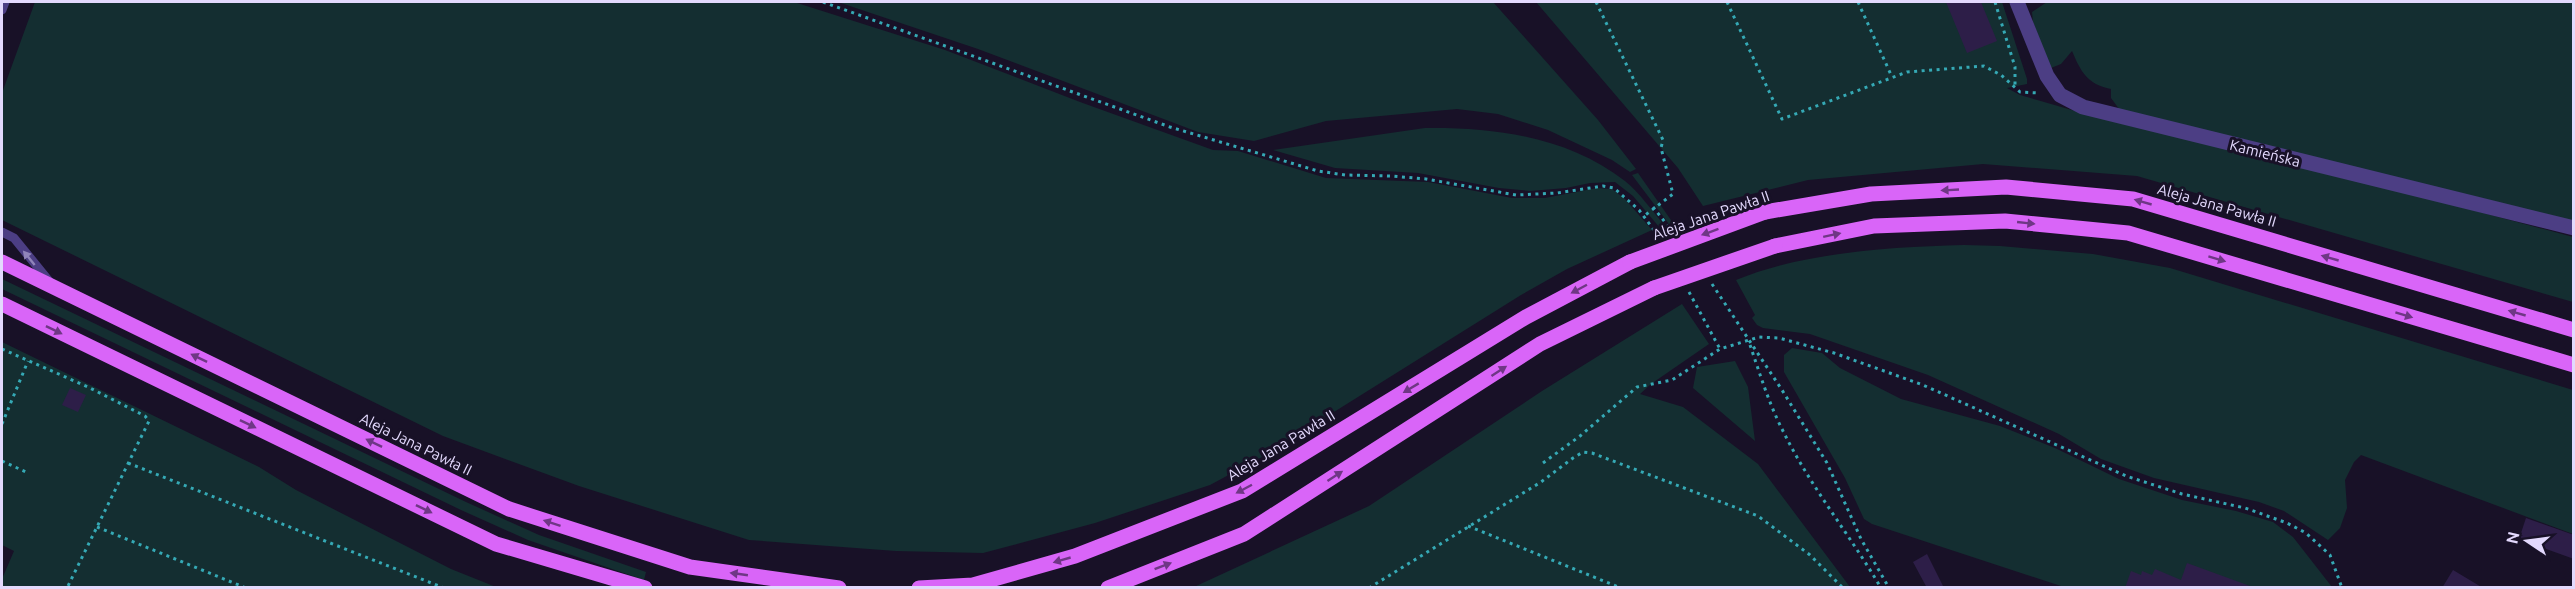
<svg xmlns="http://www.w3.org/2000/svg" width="2575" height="589" viewBox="0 0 2575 589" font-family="Ubuntu,sans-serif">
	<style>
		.green { fill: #142e31 }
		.building { fill: #2d1e48 }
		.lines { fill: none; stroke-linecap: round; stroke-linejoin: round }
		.path { stroke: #35a9b5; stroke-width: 3; stroke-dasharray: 3 4.5; stroke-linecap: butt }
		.lane { stroke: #4c3e84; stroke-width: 9 }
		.street { stroke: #4c3e84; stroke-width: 15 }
		.primary { stroke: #d965f8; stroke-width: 15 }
		.primary-bridge { stroke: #d965f8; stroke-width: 15 }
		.oneway { fill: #6f3785 }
		.oneway2 { fill: #9084ba }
		.labels { text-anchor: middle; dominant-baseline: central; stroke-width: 6; stroke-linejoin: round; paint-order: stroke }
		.street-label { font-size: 15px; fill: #e3d9fd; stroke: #181127 }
	</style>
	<rect width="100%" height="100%" fill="#181127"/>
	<path class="green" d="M35,2H794L945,50L1080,102L1213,150L1238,151L1326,178L1428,182L1512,198H1545L1597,188L1612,189L1625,199L1652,230L1567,269L1521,295L1262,457L1210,485L1095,523L983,553L896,551L749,540L579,486L443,436L2,220V93Z
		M838,2H1493L1598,120L1636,169L1630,172L1612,160L1548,130L1498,114L1457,109L1326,121L1254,141L1198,132L978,49Z
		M1536,2H2002L2027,79V84L2007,88L2020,95L2089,115L2298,163L2573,237V302L2137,176L1983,164L1808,180L1703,206L1678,168Z
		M2047,2H2573V224L2122,113L2111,98V89C2087,84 2081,72 2072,51L2061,64L2051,68L2033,22L2032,12Z
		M1425,128C1495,127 1568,137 1625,181C1640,193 1652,211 1665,226L1660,228L1633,196L1615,182L1590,183L1566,188L1530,191L1499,188L1418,173L1335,168L1273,150Z
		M1638,173L1673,223L1669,224L1632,175Z
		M1964,245L2000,246L2093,254L2170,268L2573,390V534L2361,455L2354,462L2345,480L2347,508L2340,528L2328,540L2284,511L2259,502L2154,478L2101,459L2059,434L1928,375L1810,334L1763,328L1757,325L1752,318L1755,315L1736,280C1804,252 1891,247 1964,245Z
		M2,279L466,502L539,535L646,572L644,580L528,540L461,510L2,289Z
		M1682,304L1709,344L1651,384L1640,394L1683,407L1758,464L1850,587H1194L1369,506L1542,391Z
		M2,342L259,467L296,490L451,569L496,587H2V579L14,551L2,545Z
		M1792,348L1822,353L1840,368L1901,399L2000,426L2055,448L2119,479L2182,500L2236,511L2273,522L2293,537L2332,587H2064L1872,524L1864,519L1845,478L1784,372V355Z
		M1735,361L1748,387L1755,441L1693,388L1697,367Z"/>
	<path class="building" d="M1946,2H1981L1997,41L1967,53Z
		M70,388L86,395L78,412L62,405Z
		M2526,518L2574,535V559L2519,539Z
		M1927,554L1944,588H1927L1913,562Z
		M2187,563L2250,586L2249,588H2125L2131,571L2141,575L2142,571L2152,575L2155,569L2181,580Z
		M2453,570L2483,588H2442Z"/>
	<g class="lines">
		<path class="path" d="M823,2L1170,127L1318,171L1345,175L1391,176L1426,179L1516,195L1557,193L1603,186L1614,188L1639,210L1657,234
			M1596,2L1663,140L1661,148L1673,194L1644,216
			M1727,2L1782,119L1907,72L1984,66L2001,75L2020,92L2040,93
			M1858,2L1892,77
			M1995,2L2015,67V87
			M1653,207L1672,231
			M1712,284L1782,390L1827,463L1861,539L1889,588
			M1689,292L1720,349
			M1750,345C1760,374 1769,404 1783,431C1810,486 1850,535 1881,588
			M2,349L88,387L145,416L149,421L67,588
			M2,424L28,361
			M2,461L26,472
			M128,463L444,588
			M1543,463L1580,436L1637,387L1672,380L1720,349L1759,337L1779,338L1834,353L1923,385L2126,476L2182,494L2245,508L2287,523L2306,533L2330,555L2342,588
			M1468,526L1621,588
			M97,527L246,588
			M1369,588L1541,482L1573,458L1583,452L1592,453L1758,516L1810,555L1843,588"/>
		<path class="lane" d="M2,10L5,2
			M2,232L14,238L49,281"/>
		<path class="street" d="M2017,2L2047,76L2060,95L2083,107L2574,228"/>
		<path class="primary" d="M1765,212L1871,194L2006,187L2133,199L2574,330
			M1775,246L1874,226L2005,221L2128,233L2574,365
			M2,262L509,509L690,567L839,588
			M2,304L496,544L645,588
			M919,588L973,585L1075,556L1242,491L1526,317L1630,262
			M1108,588L1244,534L1540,344L1654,288"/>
		<path class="primary-bridge" d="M1630,262L1765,212
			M1654,288L1775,246"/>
	</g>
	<defs><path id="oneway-solid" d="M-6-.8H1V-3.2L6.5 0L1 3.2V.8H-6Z" transform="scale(1.5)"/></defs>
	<g class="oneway">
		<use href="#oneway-solid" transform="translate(1950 190) rotate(177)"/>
		<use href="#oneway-solid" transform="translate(2143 202) rotate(-164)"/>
		<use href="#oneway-solid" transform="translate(2026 223) rotate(6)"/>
		<use href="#oneway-solid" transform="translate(1710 232) rotate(160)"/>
		<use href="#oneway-solid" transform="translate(1832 235) rotate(-12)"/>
		<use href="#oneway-solid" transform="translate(2330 258) rotate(-164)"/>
		<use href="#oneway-solid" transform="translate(2217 259) rotate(17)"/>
		<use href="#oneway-solid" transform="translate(1579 289) rotate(152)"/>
		<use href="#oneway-solid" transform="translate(2517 313) rotate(-164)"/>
		<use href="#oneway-solid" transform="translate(2404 315) rotate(17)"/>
		<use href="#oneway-solid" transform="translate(54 330) rotate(26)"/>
		<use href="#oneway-solid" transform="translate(199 358) rotate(-154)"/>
		<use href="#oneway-solid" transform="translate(1499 371) rotate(-33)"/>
		<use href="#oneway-solid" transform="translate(1411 388) rotate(149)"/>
		<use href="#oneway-solid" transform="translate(248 424) rotate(26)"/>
		<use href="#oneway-solid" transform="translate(374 443) rotate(-154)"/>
		<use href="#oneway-solid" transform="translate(1335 476) rotate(-33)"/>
		<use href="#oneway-solid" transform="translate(1244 489) rotate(152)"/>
		<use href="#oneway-solid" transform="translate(424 509) rotate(26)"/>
		<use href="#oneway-solid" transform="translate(552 523) rotate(-162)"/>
		<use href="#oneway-solid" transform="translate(1062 560) rotate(164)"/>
		<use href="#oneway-solid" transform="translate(1163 566) rotate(-21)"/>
		<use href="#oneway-solid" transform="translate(739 574) rotate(-172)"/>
	</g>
	<use class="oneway2" href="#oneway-solid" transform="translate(29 258) rotate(-129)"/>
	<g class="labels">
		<g class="street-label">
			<text transform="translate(2265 153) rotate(14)">Kamieńska</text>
			<text transform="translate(2217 205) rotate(16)">Aleja Jana Pawła II</text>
			<text transform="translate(1711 215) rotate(-19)">Aleja Jana Pawła II</text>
			<text transform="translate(416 444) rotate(26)">Aleja Jana Pawła II</text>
			<text transform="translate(1281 445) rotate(-31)">Aleja Jana Pawła II</text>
		</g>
	</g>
	<rect width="2575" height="589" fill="none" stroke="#e3d9fd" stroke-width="6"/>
	<g transform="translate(2527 541) rotate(283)" stroke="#181127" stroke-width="4.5" paint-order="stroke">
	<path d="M0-4.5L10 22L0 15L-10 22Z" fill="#e3d9fd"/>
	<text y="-9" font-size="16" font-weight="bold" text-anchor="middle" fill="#e3d9fd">N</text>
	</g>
</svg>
